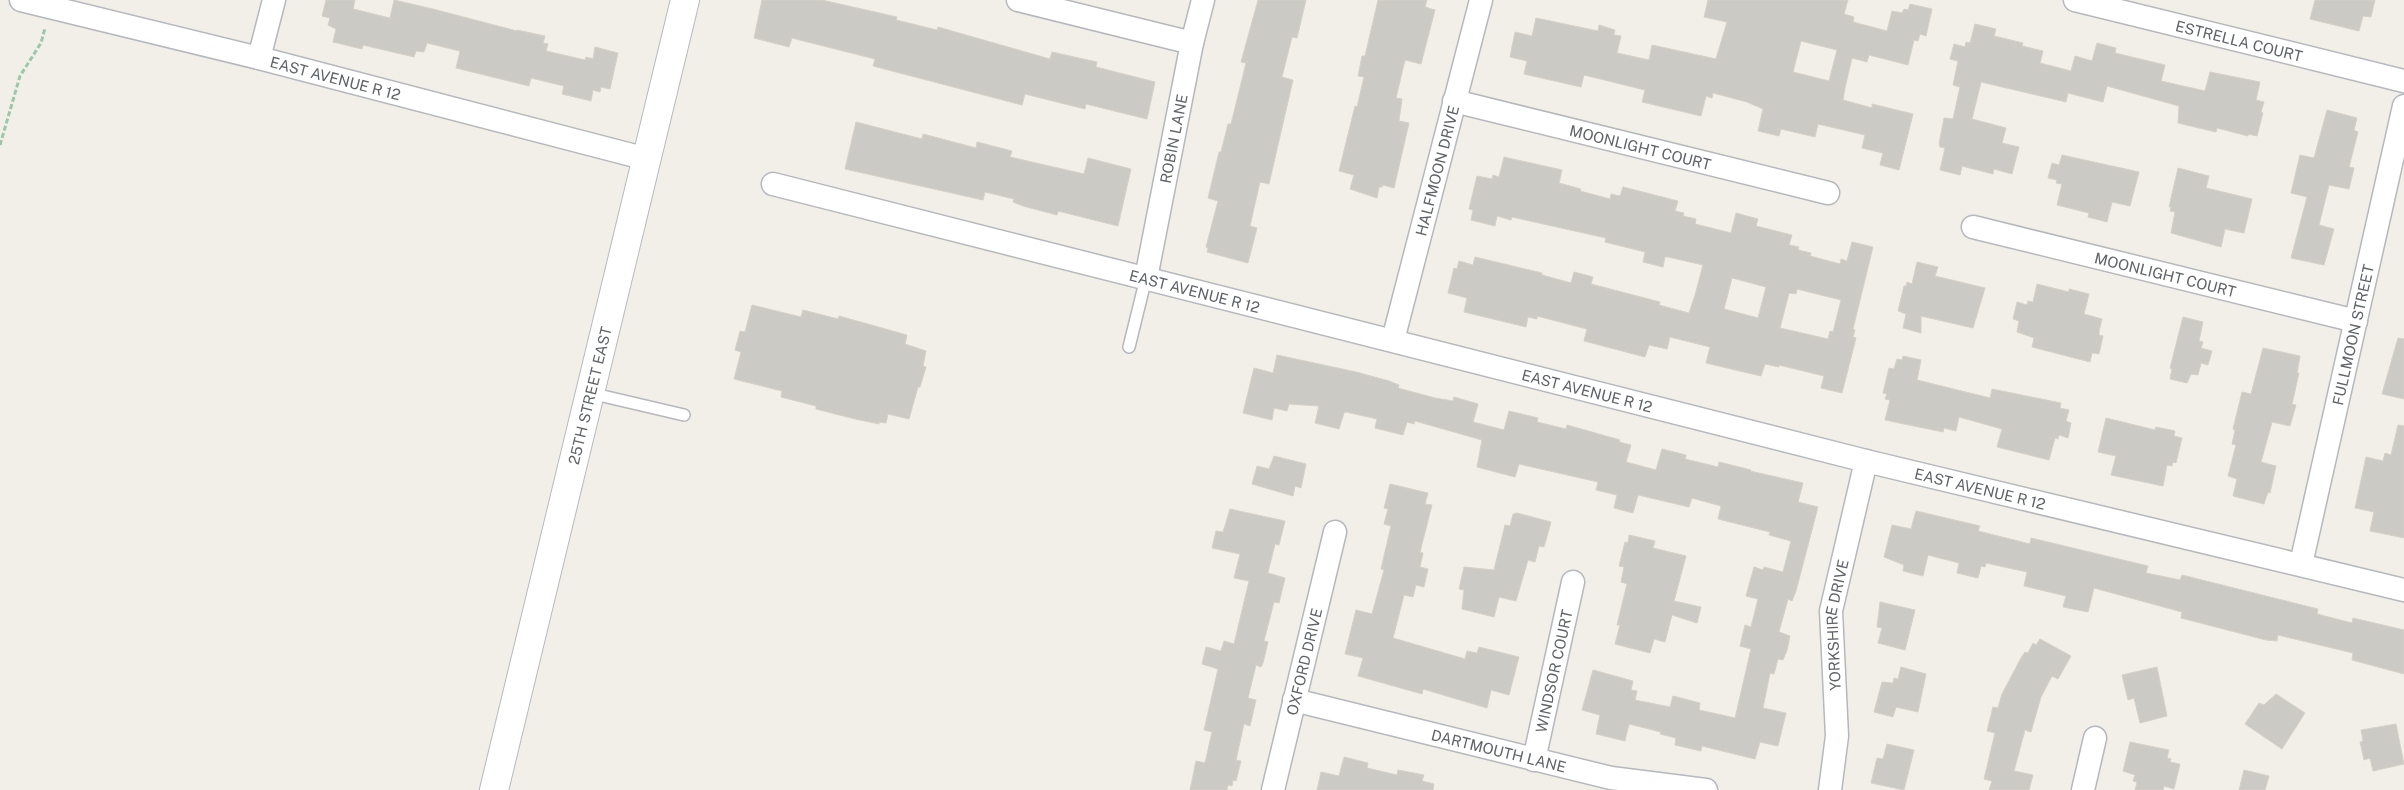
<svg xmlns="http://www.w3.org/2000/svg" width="2404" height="790" viewBox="0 0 2404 790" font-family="'Public Sans',sans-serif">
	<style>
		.building { fill: #cccac5; stroke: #d6d1c6; fill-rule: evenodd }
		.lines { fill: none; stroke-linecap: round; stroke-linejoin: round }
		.lane-casing { stroke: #b5b8bc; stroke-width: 14 }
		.street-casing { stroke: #b5b8bc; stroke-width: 25 }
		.secondary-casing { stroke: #b6babf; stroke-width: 30 }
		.path { stroke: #9cc7a9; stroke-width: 3; stroke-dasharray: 5 2.5; stroke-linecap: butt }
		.lane { stroke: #fff; stroke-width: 11 }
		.street { stroke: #fff; stroke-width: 22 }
		.secondary { stroke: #fff; stroke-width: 28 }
		.labels { text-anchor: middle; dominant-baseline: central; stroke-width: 5; stroke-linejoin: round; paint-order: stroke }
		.street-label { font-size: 15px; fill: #5f6368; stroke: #fff }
	</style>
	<rect width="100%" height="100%" fill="#f1efe8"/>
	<path class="building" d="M326,0H355L353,9L390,18L394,0L433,9L517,31V30L545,36L543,43L548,44L546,51L585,60L586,57L593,59L595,47L618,53L610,89L601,87L600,92L593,90L591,101L562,94L564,86L531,78L529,86L456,68L460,51L427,43L424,52L416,51L414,57L363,45L362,49L333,42L336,29L328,25L330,18L322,16Z
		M762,0H822L897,17L896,20L937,30L938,27L1050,59L1052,52L1097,62L1096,67L1155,82L1147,119L1086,104L1085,109L1025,94L1022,105L873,66L875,59L792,38L789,47L754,38Z
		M1258,0H1306L1297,38L1292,37L1282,77L1293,80L1269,184L1260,182L1250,226L1257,228L1248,263L1207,252L1208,248L1206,247L1218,201L1208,198L1219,152H1221L1228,124H1231L1246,63L1241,62Z
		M1378,0H1427L1425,7L1435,10L1421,64L1405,60L1396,98L1402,99L1399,121L1409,123L1394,188L1383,185L1382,187H1379L1377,198L1350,189L1354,175L1339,171L1355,106L1357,107L1364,77L1358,76L1362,56H1365Z
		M1708,0H1848L1844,14L1854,17L1853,22L1887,31L1892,11L1902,13L1904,9L1908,10L1910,4L1932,9L1926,36L1920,34L1918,41L1914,40L1908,65L1869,55L1867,62L1852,58L1845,88L1843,100L1872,108V104L1913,114L1899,170L1880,165L1883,153L1862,148L1865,135L1818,124L1815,137L1781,129L1779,136L1758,131L1763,109L1747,102L1713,93L1712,98L1706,96L1701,116L1642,102L1645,90L1584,75L1581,87L1524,74L1527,61L1510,57L1515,32L1532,36L1536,18L1598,31L1599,25L1615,30L1614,35L1621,36L1617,53L1649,60L1652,45L1716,59L1727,22L1704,17ZM1801,41L1837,50L1829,81L1793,72Z
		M2315,0H2375L2371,17L2363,16L2359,31L2310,19Z
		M1975,24L1996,29L1994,36L2023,43L2022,46L2043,51L2040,63L2071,71L2075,56L2092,61L2097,43L2116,48L2115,53L2165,65L2161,81L2205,91L2210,72L2260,82L2256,100L2264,102L2261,112L2263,113L2257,136L2248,134V136L2217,128L2216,132L2178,123L2179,106L2107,86L2103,102L2068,93L2066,102L1981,82L1972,119L2006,128L2002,143L2019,147L2012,174L1994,169L1993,174L1962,166L1960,175L1940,170L1945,148L1940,147L1939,144L1944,118L1953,119L1960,87L1953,85L1958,61L1950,59L1954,44L1965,47L1966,42L1970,43Z
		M2327,110L2357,118L2354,130L2358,132L2349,167L2354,168L2349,189L2329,185L2319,225L2334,229L2324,265L2291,258L2307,197L2291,193L2300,155L2314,158Z
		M856,122L922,139L923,134L976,148L977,142L1012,151L1010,157L1084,174L1088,158L1131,169L1118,226L1058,211L1057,215L1023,206L1013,202L1014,199L985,192L983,200L845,169Z
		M2062,155L2139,172L2130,206L2112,202L2107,222L2088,217L2089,213L2057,205L2062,184L2056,183L2057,180L2048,178L2052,163L2059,165Z
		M1504,157L1562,170L1559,183L1581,189L1580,191L1610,199L1611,194L1620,196L1623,187L1678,201L1675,211L1684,213L1683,216L1696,219L1695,224L1731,233L1736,213L1758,219L1756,226L1792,235L1789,245L1799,247L1798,250L1811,253L1810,256L1840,264L1841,259L1847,261L1852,242L1873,247L1853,329L1855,330L1853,337L1856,338L1842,393L1821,388L1824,376L1779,365V367L1765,364L1761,376L1706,363L1710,347L1670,337L1667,349L1649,345L1645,357L1584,341L1587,329L1537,316V319L1528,317L1526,327L1464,312L1467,298L1448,293L1454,268L1457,269L1459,261L1473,265L1475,257L1542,273V275L1571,283L1574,272L1593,277L1591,284L1660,302L1659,305L1689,313L1695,295L1703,265L1668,257H1665L1663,267L1643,262L1645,252L1605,242L1606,238L1512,217L1511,220L1497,216L1495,226L1471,220L1473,210L1469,209L1477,176L1492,179L1493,175L1499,177ZM1732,278L1766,287L1758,318L1724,309ZM1797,289L1841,300L1833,332L1830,331L1828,339L1780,328L1789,293L1796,294Z
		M2178,168L2209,176L2206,188L2252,199L2244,233L2225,229L2221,247L2171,233L2175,212L2170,211L2171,207H2169Z
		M1917,262L1938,267L1935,276L1985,288L1973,328L1921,316V333L1903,328L1906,314L1898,311L1904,286H1906L1907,282L1912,284Z
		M2037,284L2069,292V289L2089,294L2084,314L2102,319L2099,331V335L2103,336L2099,354L2092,353L2090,362L2032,347L2034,338L2017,332L2019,321L2013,319L2017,302L2027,305L2028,301L2033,302Z
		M752,305L801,317L803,310L838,319L839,316L907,335L905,344L926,351L923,366L926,367L920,387H918L909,419L888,414L886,423L879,422V424L851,418L816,409V406L781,397L782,391L734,379L741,352L735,350L740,331L745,332Z
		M2183,317L2203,322L2199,341L2203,342L2201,348L2212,351L2208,365L2201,363L2198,375L2191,374L2187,383L2170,379L2172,369L2170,368Z
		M2398,338L2404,339V399L2382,394Z
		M2263,348L2300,356L2297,373H2299L2292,404L2296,405L2290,426L2272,422L2261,462L2276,466L2270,493L2268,492L2264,504L2233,496L2237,479L2228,476L2236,445L2232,444L2235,430L2233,429L2242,392L2251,394Z
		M1277,355L1356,372L1389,381L1399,385L1398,388L1435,398L1453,401L1454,397L1478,404L1473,422L1504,430L1509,411L1538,418L1537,422L1566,429L1567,425L1620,440L1619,442L1631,445L1626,462L1656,470L1662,449L1686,455L1685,459L1718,467L1719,462L1751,470L1750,471L1803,483L1798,502L1818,507L1796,591L1792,601L1788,599L1779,632L1790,636L1787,650L1783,660L1778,659L1774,674L1770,673L1763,708L1786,713L1778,746L1760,742L1755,759L1702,746L1701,751L1675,745L1676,738L1660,734L1661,732L1629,724L1625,741L1596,734L1600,715L1582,710L1593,670L1633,681L1631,690L1637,691L1635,700L1670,707L1673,696L1700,703L1699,710L1735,718L1751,649L1740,646L1745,625L1751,627L1758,599L1746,596L1754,567L1763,570L1764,567L1783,572L1791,541L1769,535L1770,532L1718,519L1721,506L1692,498L1689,507L1638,495L1633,513L1614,508L1617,495L1596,490L1598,482L1519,464L1515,477L1477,467L1482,440L1415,421L1414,424L1407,422L1403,435L1375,428L1377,419L1346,412L1344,413L1339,429L1315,423L1319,406L1289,404L1287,411L1274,408L1272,420L1243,413L1254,368L1273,373Z
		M1903,356L1921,360L1917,380L1990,398L1992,389L2061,403L2060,408L2069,410L2066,421L2071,423L2068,438L2059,435L2058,439L2055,438L2049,460L1997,447L2002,429L1959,417L1956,431L1944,428L1943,432L1885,420L1890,400L1885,399L1887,394L1883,393L1889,368L1894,369L1897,359L1902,360Z
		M2106,418L2155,430L2156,427L2175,431L2174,436L2182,438L2176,463L2173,462L2172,466L2167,465L2163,486L2111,475L2116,456L2098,452Z
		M2398,425L2404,426V538L2370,531L2374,512L2355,508L2366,457L2383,461L2385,453L2391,455Z
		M1274,456L1306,464L1301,488L1295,486L1293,496L1252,484L1257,466L1269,469Z
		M1390,484L1428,493L1425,504L1432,505L1420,552L1423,553L1420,567L1428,569L1424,587L1416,585L1413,597L1404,595L1393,638L1465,659L1467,651L1477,653L1479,647L1519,657L1509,695L1491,690L1487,708L1423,689L1422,694L1358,676L1363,658L1345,654L1356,610L1372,614L1384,570L1381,569L1391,526L1384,524L1388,509L1384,508Z
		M1230,509L1285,521L1279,545L1275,544L1268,573L1285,578L1279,603L1274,602L1264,641L1268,642L1263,663L1261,667L1256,665L1248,698L1256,700L1250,726L1244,724L1236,760L1241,761L1236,781L1233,780L1232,786L1228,785L1227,790H1190L1196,761L1205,763L1212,732L1204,730L1218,669L1202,664L1206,647L1221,651L1224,641L1234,644L1249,581L1234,578L1240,554L1212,548L1216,531L1223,532Z
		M1916,511L1980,526L1978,531L2030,544L2031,538L2148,566L2146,573L2180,580L2182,575L2318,609L2317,614L2352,623L2353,618L2404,630V674L2352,660L2353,653L2307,642L2278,635L2277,641L2266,640L2181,618L2182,612L2094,588L2088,612L2063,607L2066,596L2024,586L2027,572L1986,563L1985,567L1981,566L1978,578L1957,573L1959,563L1928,555L1923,576L1903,571L1904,565L1884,557L1892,525L1911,529Z
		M1517,513L1551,522L1544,547L1539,546L1535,562L1528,560L1516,601L1499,597L1494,617L1462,609L1464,590L1459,589L1464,567L1494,570L1505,525L1510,526L1513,514Z
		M1629,535L1655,541L1653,548L1686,556L1674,601L1701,607L1697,623L1672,615L1665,642L1654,639L1650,653L1615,644L1620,625H1617L1627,584L1621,582L1624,567L1619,566L1625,542L1628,543Z
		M1880,602L1915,610L1905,650L1878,643L1882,628L1877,627Z
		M2040,639L2071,656L2058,679L2052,676L2041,697L2031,732L2025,730L2014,771L2033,775L2029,790H1989L1992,781L1984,779L1995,733L1987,731L1993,707L1998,708L2002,694L2021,658L2025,652L2028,653L2033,643L2036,645Z
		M1901,667L1926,674L1918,712L1896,707L1893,717L1874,712L1882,682L1893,683L1894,678L1898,679Z
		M2157,667L2167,716L2140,723L2134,698L2128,700L2122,675Z
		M2276,694L2305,713L2282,749L2245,724L2259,703L2264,705Z
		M2396,724L2404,764L2373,771L2370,758L2364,760L2360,742L2363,741L2361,730Z
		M2130,742L2169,750L2167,758L2171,759L2170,762L2180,764L2174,789L2164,786L2163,790H2135L2137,782L2133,781L2135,775L2123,771Z
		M1887,744L1914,750L1904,790L1871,783L1877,758L1883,759Z
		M1344,757L1368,763L1367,768L1397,775L1398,770L1424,775L1422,781L1434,784L1433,790H1317L1321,772L1339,776Z
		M2244,770L2269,776L2265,790H2239Z"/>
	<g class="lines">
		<defs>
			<path id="lane" d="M1129,347L1146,278
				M590,393L684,415"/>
			<g id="street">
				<path id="s1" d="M21,0L259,58L647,159"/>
				<path d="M1018,0L1192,43"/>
				<path id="s2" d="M2075,0L2404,81"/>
				<path d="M259,58L274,0"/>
				<path id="s3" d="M1454,101L1828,193"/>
				<path id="s4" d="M773,184L1866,461L2404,590"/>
				<path id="s5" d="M1973,227L2356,321"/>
				<path id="s6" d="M1146,278L1192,43L1203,0"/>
				<path id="s7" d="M1393,340L1481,0"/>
				<path id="s8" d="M2301,564L2404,106"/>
				<path id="s9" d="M1294,700L1611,778L1706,790"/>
				<path id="s10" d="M1534,760L1573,582"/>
				<path id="s11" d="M1273,790L1335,532"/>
				<path id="s12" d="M1830,790L1837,736L1831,611L1866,461"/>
				<path d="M2083,790L2095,738"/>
			</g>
			<g id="secondary">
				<path id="s13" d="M494,790L685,0"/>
			</g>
		</defs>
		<use href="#lane" class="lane-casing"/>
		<use href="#street" class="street-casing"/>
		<use href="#secondary" class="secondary-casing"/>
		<path class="path" d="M0,145L20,76L41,43L45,28"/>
		<use href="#lane" class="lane"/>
		<use href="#street" class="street"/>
		<use href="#secondary" class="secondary"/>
	</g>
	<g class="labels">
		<g class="street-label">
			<text stroke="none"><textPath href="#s2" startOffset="169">ESTRELLA COURT</textPath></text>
			<text stroke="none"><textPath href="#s1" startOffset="324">EAST AVENUE R 12</textPath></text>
			<text stroke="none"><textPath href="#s6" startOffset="142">ROBIN LANE</textPath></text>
			<text stroke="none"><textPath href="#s3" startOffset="192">MOONLIGHT COURT</textPath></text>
			<text stroke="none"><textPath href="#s7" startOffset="175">HALFMOON DRIVE</textPath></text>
			<text stroke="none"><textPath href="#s5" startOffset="198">MOONLIGHT COURT</textPath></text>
			<text stroke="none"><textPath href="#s4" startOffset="435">EAST AVENUE R 12</textPath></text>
			<text stroke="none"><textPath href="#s8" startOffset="235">FULLMOON STREET</textPath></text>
			<text stroke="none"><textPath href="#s4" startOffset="840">EAST AVENUE R 12</textPath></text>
			<text stroke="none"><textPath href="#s13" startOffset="406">25TH STREET EAST</textPath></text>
			<text stroke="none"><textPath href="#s4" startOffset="1245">EAST AVENUE R 12</textPath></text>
			<text stroke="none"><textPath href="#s12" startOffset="166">YORKSHIRE DRIVE</textPath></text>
			<text stroke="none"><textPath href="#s11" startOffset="132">OXFORD DRIVE</textPath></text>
			<text stroke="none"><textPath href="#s10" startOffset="91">WINDSOR COURT</textPath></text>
			<text stroke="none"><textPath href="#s9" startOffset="211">DARTMOUTH LANE</textPath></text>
		</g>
	</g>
</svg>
